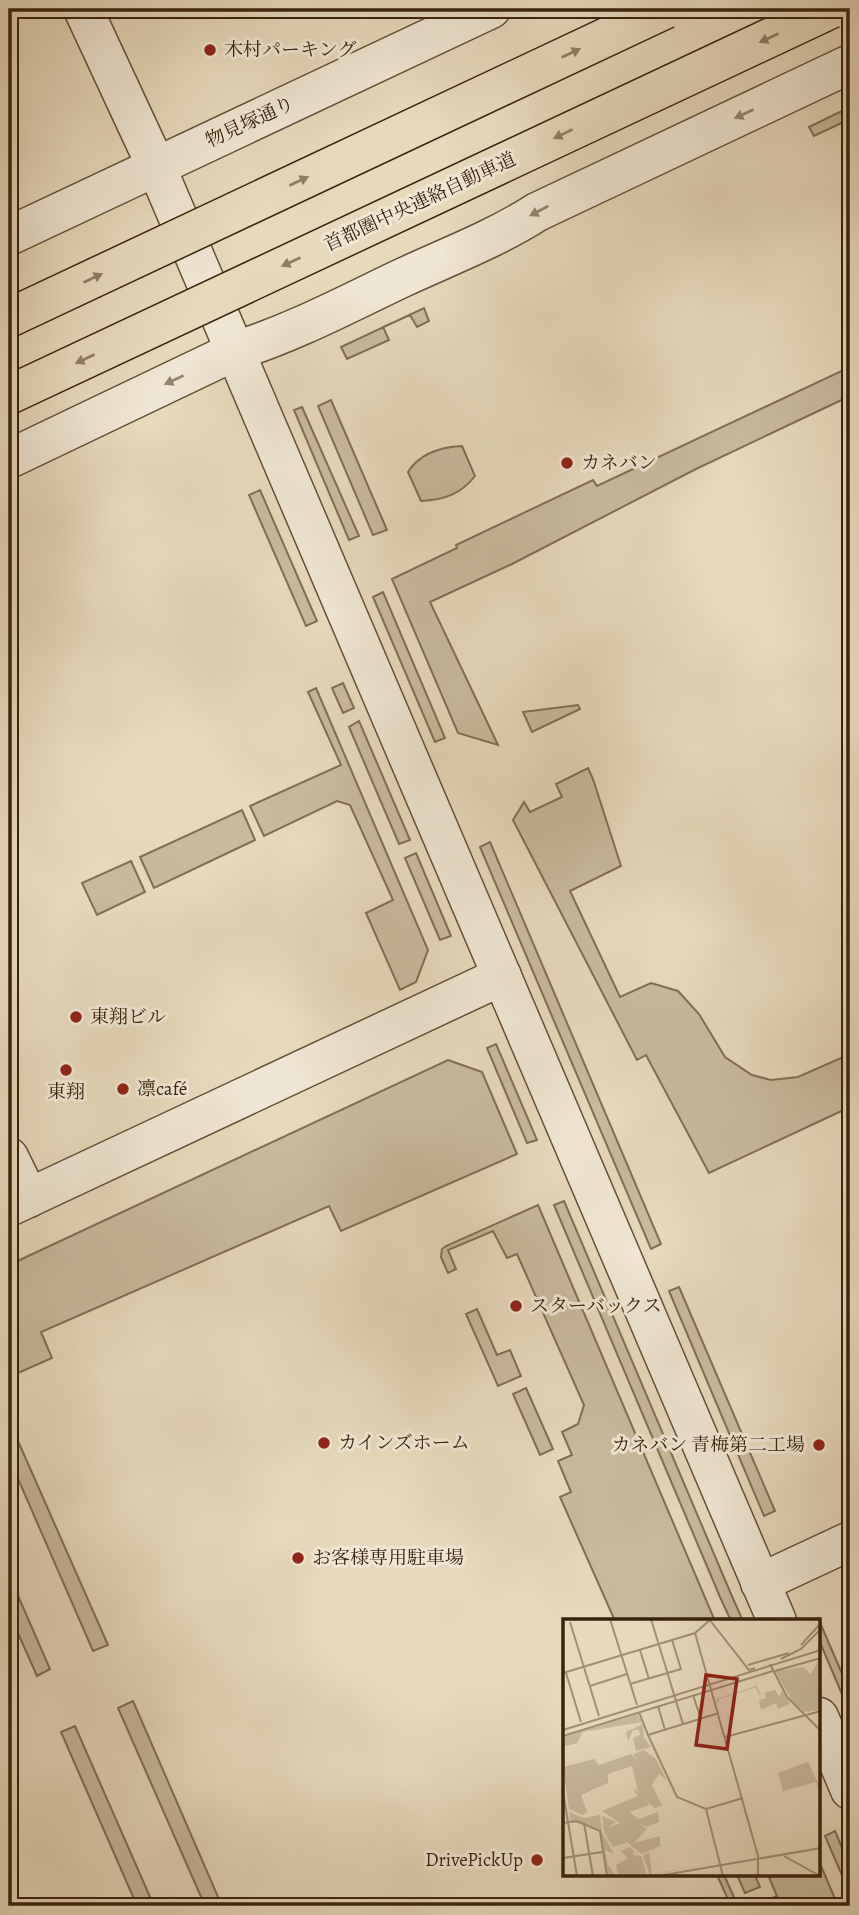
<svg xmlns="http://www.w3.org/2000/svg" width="859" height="1915" viewBox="0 0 859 1915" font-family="Alegreya,'Noto Serif JP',serif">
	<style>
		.green { fill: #c9ba9e; stroke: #816e55; stroke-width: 2 }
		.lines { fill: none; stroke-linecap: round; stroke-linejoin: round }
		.minor-casing { stroke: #645038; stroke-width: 41 }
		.tertiary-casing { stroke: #645038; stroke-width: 41 }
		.minor { stroke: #efe6d3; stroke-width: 38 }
		.tertiary { stroke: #efe6d3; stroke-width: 38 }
		.motorway-bridge-casing { stroke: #39220c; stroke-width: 41; stroke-linecap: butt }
		.motorway-bridge { stroke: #e7d9bc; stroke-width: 38 }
		.oneway { fill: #907e64 }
		.oneway2 { fill: #948470 }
		.poi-dot { fill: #8f2418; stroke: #efe6d3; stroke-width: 2.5 }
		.labels { text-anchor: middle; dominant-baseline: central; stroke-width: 6; stroke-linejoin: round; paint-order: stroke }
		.poi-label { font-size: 19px; fill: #39220c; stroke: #efe6d3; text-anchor: start }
		.street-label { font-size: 19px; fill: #39220c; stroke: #efe6d3 }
		.inset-road { fill: none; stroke: #a19076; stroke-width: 2 }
		.view { fill: #8f2418; fill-opacity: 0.15; stroke: #8f2418; stroke-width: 3.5 }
		.inset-edge { fill: none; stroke: #39220c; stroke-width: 3.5 }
	</style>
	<rect width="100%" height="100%" fill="#e7d9bc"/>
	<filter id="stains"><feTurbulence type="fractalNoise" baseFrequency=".00286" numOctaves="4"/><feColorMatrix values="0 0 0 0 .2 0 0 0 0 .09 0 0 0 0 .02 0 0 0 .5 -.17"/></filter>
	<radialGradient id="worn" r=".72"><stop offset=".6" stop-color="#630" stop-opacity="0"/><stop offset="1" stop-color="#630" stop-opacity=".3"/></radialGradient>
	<path class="green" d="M850,107V119L814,136L809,127Z
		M424,308L429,321L417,327L410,315L383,327L389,340L347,359L341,347Z
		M850,367V396L696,469L512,564L430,602L498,745L458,733L392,579L457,548L456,545L593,480L597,486Z
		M331,400L387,530L373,535L318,406Z
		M302,407L359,536L349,540L294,410Z
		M462,446L475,476C461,494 444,500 421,501L408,472C420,453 441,447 462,446Z
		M260,490L317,621L306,626L249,495Z
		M383,592L445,738L435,742L373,597Z
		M343,683L354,708L343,713L332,688Z
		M316,688L428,950L416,982L400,990L366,913L393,900L350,805L337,801L264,836L250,806L341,765L308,692Z
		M578,705L580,709L532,732L523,712Z
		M359,721L410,840L399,844L349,727Z
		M588,768L593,779L621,866L570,891L620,997L651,983L678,991L699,1014L725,1057L752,1075L771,1080L798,1077L850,1054V1107L709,1173L646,1055L637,1060L513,820L524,802L530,812L562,797L556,784Z
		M242,810L255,840L154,888L140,857Z
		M490,842L661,1244L651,1249L480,847Z
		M416,853L451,936L440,940L405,858Z
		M131,861L145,892L97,915L82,883Z
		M496,1044L537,1140L527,1143L487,1048Z
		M448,1060L482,1072L517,1154L341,1231L329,1206L41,1332L52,1358L9,1377V1265Z
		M564,1201L731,1594L743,1621H731L720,1597L554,1205Z
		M538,1205L715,1621H615L560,1497L571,1492L558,1461L572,1455L562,1432L578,1424L584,1405L517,1254L507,1258L493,1231L448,1250L456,1269L448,1273L441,1257L442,1249L446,1246Z
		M679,1287L775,1511L764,1516L669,1291Z
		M477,1309L497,1355L510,1350L521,1376L498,1386L466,1314Z
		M526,1388L553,1449L540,1455L513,1394Z
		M18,1441L108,1645L93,1651L9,1458V1445Z
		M9,1575L50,1669L37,1676L9,1613Z
		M818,1618L850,1692V1713L819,1640V1621H811Z
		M133,1701L222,1906H205L118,1708Z
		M75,1726L154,1906H137L134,1899L61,1732Z
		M835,1831L850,1867V1894L825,1836Z
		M819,1861L838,1906H752L777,1896L768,1875H819Z
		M717,1875H724L738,1906H731Z
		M737,1875H755L760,1887L745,1893Z"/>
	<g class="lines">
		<defs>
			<path id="minor" d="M83,9L156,166
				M9,459L235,351C293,333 347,304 402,278C447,257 495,239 537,212L850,64
				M9,1157L29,1198
				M9,1207L502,976
				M760,1583L850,1541"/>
			<path id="tertiary" d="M156,166L777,1621
				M9,236L491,9
				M819,1717L850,1790"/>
		</defs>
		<use href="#minor" class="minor-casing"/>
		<use href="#tertiary" class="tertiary-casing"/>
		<use href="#minor" class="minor"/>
		<use href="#tertiary" class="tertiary"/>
		<defs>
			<path id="motorway-bridge" d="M9,318L666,9
				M9,395L831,9"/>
		</defs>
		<use href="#motorway-bridge" class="motorway-bridge-casing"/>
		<use href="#motorway-bridge" class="motorway-bridge"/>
	</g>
	<defs><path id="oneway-solid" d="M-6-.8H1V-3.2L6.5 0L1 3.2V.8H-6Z" transform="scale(1.75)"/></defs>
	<g class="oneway">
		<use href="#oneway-solid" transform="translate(769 38) rotate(155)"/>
		<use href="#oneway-solid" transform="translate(571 53) rotate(-25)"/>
		<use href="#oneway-solid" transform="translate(563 134) rotate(155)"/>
		<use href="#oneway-solid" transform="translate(299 181) rotate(-25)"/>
		<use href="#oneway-solid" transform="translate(291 262) rotate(155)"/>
		<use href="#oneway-solid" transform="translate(93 278) rotate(-25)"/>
		<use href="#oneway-solid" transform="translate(85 359) rotate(155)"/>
	</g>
	<g class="oneway2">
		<use href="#oneway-solid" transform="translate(744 114) rotate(155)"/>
		<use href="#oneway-solid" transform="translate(539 211) rotate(152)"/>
		<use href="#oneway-solid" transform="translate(174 380) rotate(155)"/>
	</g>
	<g class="poi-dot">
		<circle cx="210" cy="50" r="7"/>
		<circle cx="567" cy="463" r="7"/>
		<circle cx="76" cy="1017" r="7"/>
		<circle cx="66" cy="1070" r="7"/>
		<circle cx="123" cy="1089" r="7"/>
		<circle cx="516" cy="1306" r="7"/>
		<circle cx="324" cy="1443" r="7"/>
		<circle cx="819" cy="1445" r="7"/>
		<circle cx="298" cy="1558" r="7"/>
		<circle cx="537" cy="1860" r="7"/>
	</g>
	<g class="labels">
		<g class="poi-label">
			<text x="224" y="50">木村パーキング</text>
			<text x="581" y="463">カネバン</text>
			<text x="90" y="1017">東翔ビル</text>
			<text x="137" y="1089">凛café</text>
			<text x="66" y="1092" text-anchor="middle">東翔</text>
			<text x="530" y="1306">スターバックス</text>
			<text x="338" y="1443">カインズホーム</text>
			<text x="805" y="1445" text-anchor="end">カネバン 青梅第二工場</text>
			<text x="312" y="1558">お客様専用駐車場</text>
			<text x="523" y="1860" text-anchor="end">DrivePickUp</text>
		</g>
		<g class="street-label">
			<text transform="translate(250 122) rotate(-25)">物見塚通り</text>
			<text transform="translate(420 202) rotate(-25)">首都圏中央連絡自動車道</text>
		</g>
	</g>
	<g transform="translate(563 1619)">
		<rect width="257" height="257" fill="#e7d9bc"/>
		<path d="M257,39V91L241,93L229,82L212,52L240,48L248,55ZM191,59L197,75L212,71L216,78L219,72L227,85L215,90L213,84L193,93L198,91L196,81L203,79L202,74L196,76L193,68L156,80L155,85L153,80L193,67ZM75,95L79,103L20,113L14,124L0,128V118ZM80,105L81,119L88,128L73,132L70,119L77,116L76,111H70L65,122L63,113ZM81,131L93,140L104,162L96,155L89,166L99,186L92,189L76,175L87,186L66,193L76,200L95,193L96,203L83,208L75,204L84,210L71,224L97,217V227L79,235L64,223L50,228L41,213L39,197L53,203L45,208L57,204L39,192L75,177L69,168L75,173L69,147L45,155V164L18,176L24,192L20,196L6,190L0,148L31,140L36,146L68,135L74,141L70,135ZM245,143L255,164L257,177L253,163L220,172L215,154ZM6,193L21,199L37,196L39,213L51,235L42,231L45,246L53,257H45L37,211L7,202ZM67,228L72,233L68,235L78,237L84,257H55L53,246L65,239L58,232ZM86,233L89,255L155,244L87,256L80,237Z" fill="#c9ba9e"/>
		<path class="inset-road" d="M47,0L74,86M88,0L120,105M146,0L186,51L192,49M7,3L36,97M132,14L195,237V257M238,26L258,4M77,31L86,60M218,40L238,30L258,10M207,45L224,78L258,112M185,46L226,34M212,52L258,39M0,54L132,14L147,1M3,54L18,103M67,65L118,50L109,21M27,67L64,55M130,76L138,100M95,87L102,111M76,93L85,116L156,94M0,111L258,31M85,116L114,178L143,190L160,257M0,117L210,52M162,118L258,92M0,173L14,257M143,190L180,179M0,204L14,202L37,212L44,257M21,204L30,257M221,237L257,257M0,239L39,233M95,257L258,229"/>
		<path class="view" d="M143,56L174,60L164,130L133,126Z"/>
		<rect width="257" height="257" class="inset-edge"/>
	</g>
	<rect width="859" height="1915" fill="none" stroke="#e7d9bc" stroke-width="35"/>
	<rect x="10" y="10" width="838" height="1894" fill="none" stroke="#39220c" stroke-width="3.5"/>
	<rect x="18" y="18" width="824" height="1880" fill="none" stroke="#39220c" stroke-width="2"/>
	<rect width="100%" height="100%" filter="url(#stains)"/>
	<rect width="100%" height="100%" fill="url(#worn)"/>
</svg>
